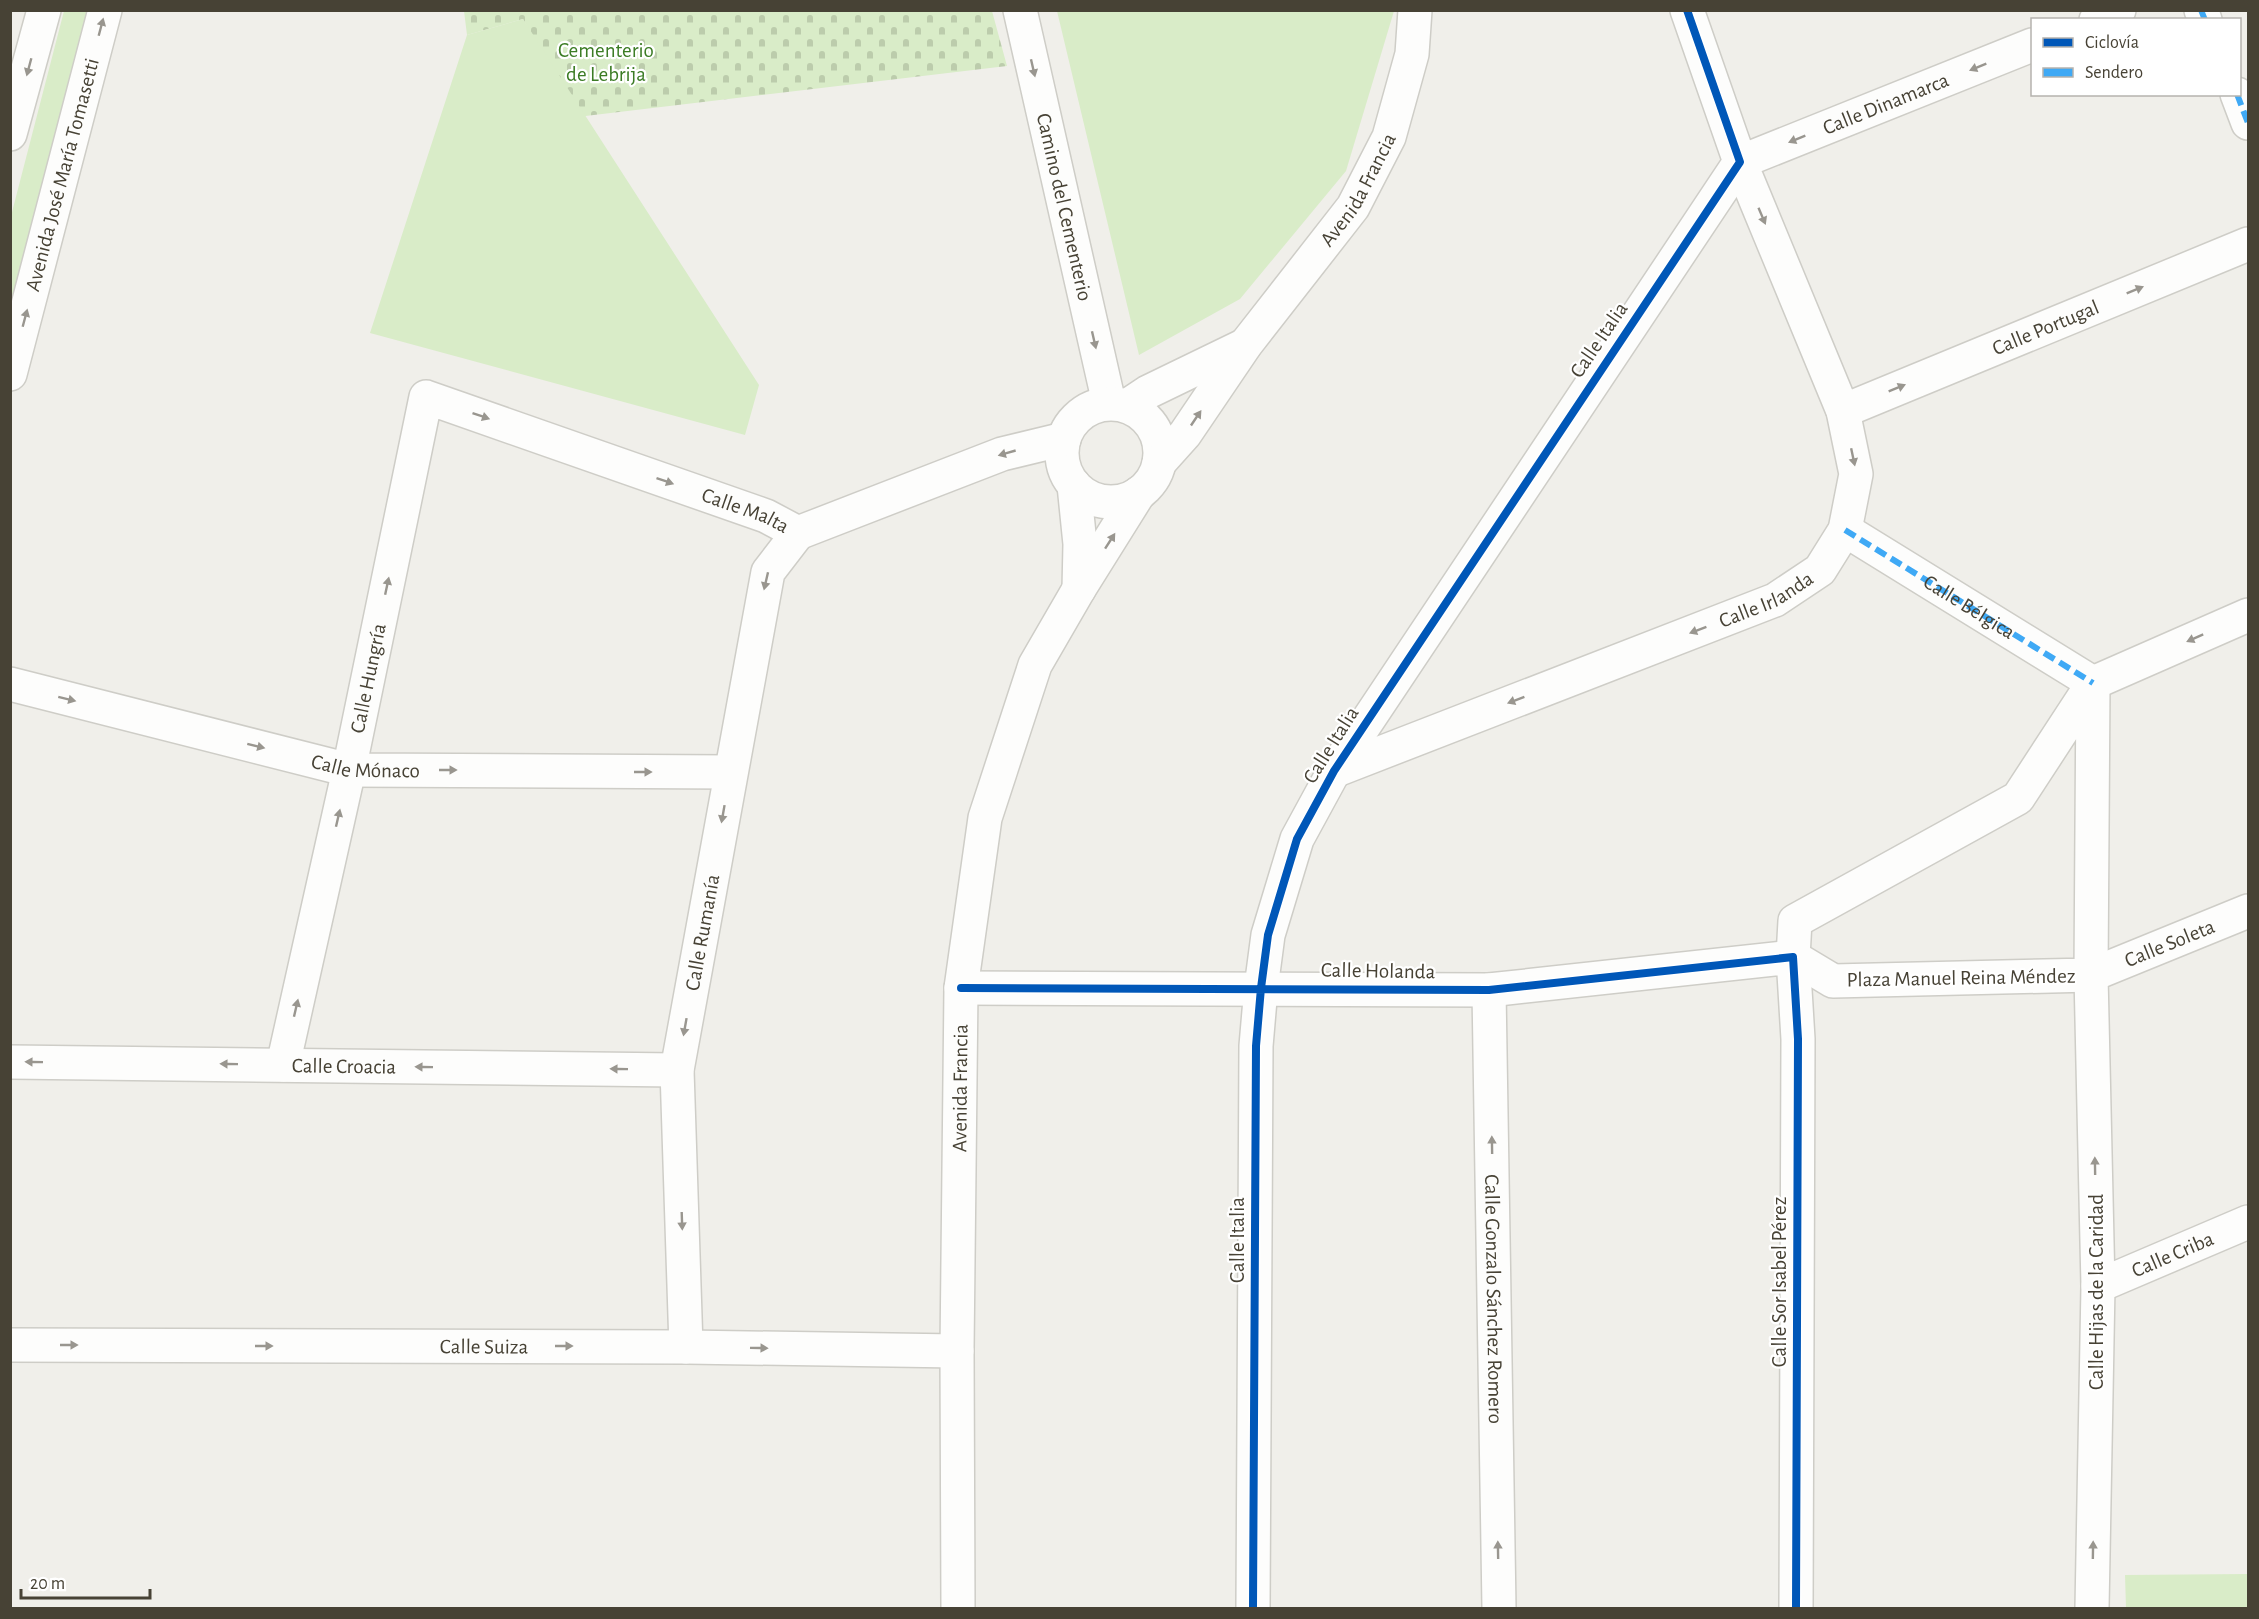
<svg xmlns="http://www.w3.org/2000/svg" width="2259" height="1619" viewBox="0 0 2259 1619" font-family="'Alegreya Sans',sans-serif">
	<style>
		.cemetery { fill: url(#cemetery-stones) }
		.green { fill: #d9ecc8 }
		.lines { fill: none; stroke-linecap: round; stroke-linejoin: round }
		.minor-casing { stroke: #cecdc7; stroke-width: 36 }
		.minor { stroke: #fdfdfc; stroke-width: 33 }
		.quiet { stroke: #3fa9f5; stroke-width: 6; stroke-dasharray: 12 6; stroke-linecap: butt }
		.cycleway-casing { stroke: #fff; stroke-width: 11 }
		.cycleway { stroke: #0057b8; stroke-width: 8 }
		.oneway { fill: #99968f }
		.labels { text-anchor: middle; dominant-baseline: central; stroke-width: 4.5; stroke-linejoin: round; paint-order: stroke }
		.park-label { font-size: 21px; fill: #3c7c25; stroke: #fff }
		.street-label { font-size: 21px; fill: #474235; stroke: #fff }
	</style>
	<defs>
		<pattern id="cemetery-stones" width="16" height="16" patternUnits="userSpaceOnUse" patternTransform="scale(1.5)"><rect width="16" height="16" fill="#d9ecc8"/><path d="M2 7V4a2 2 0 0 1 4 0v3zM10 15v-3a2 2 0 0 1 4 0v3z" fill="#bcccac"/></pattern>
	</defs>
	<rect width="100%" height="100%" fill="#f0efea"/>
	<path class="cemetery" d="M464,11H992L1007,66L577,117L523,19L467,35Z"/>
	<path class="green" d="M64,11H87L11,302V216Z
		M1057,11H1394L1346,171L1240,299L1139,355Z
		M523,19L759,385L745,435L370,333L467,35Z
		M2248,1574V1608H2126L2125,1575Z"/>
	<g class="lines">
		<defs>
			<g id="minor">
				<path id="s1" d="M1020,10L1109,403"/>
				<path d="M2201,10L2205,20"/>
				<path d="M2096,20L2119,10"/>
				<path d="M2237,94L2248,123"/>
				<path d="M10,134L44,10"/>
				<path id="s2" d="M10,374L105,10"/>
				<circle cx="1111" cy="453" r="49"/>
				<path d="M1127,406L1148,392L1245,345"/>
				<path id="s3" d="M1843,411L2248,244"/>
				<path id="s4" d="M1159,463L1185,434L1246,344L1353,207L1389,137L1412,54L1415,10"/>
				<path d="M1074,485L1080,544L1079,589"/>
				<path id="s5" d="M1845,530L2093,683"/>
				<path d="M2093,683L2091,975L1833,981L1793,957L1795,921L2018,798Z"/>
				<path d="M2093,683L2248,615"/>
				<path id="s6" d="M10,684L349,770L730,772"/>
				<path id="s7" d="M1334,771L1775,600L1820,570L1845,530L1856,474L1843,411L1740,162L2032,45"/>
				<path d="M961,988L1489,990L1793,957L1798,1039L1796,1608"/>
				<path id="s8" d="M1489,990L1499,1608"/>
				<path id="s9" d="M10,1062L677,1070"/>
				<path id="s10" d="M283,1065L349,770L426,397L766,516L798,533L1002,454L1064,439"/>
				<path id="s11" d="M2098,1286L2248,1222"/>
				<path id="s12" d="M10,1345L686,1347L957,1351"/>
				<path id="s13" d="M686,1347L677,1070L768,572L798,533"/>
				<path id="s14" d="M958,1608L957,1351L961,988L985,818L1035,665L1079,589L1139,493"/>
				<path d="M1253,1608L1256,1046L1261,988L1268,935L1297,839L1334,771L1740,162L1687,10"/>
				<path id="s15" d="M2092,1608L2098,1286L2091,975L2248,911"/>
			</g>
		</defs>
		<use href="#minor" class="minor-casing"/>
		<use href="#minor" class="minor"/>
		<path class="quiet" d="M2201,10L2205,20
			M2237,94L2248,123
			M1845,530L2093,683"/>
		<defs>
			<path id="cycleway" d="M961,988L1489,990L1793,957L1798,1039L1796,1608
				M1253,1608L1256,1046L1261,988L1268,935L1297,839L1334,771L1740,162L1687,10"/>
		</defs>
		<use href="#cycleway" class="cycleway-casing"/>
		<use href="#cycleway" class="cycleway"/>
	</g>
	<defs><path id="oneway-solid" d="M-6-.8H1V-3.2L6.5 0L1 3.2V.8H-6Z" transform="scale(1.5)"/></defs>
	<g class="oneway">
		<use href="#oneway-solid" transform="translate(101 27) rotate(-75)"/>
		<use href="#oneway-solid" transform="translate(29 67) rotate(105)"/>
		<use href="#oneway-solid" transform="translate(1978 67) rotate(158)"/>
		<use href="#oneway-solid" transform="translate(1033 68) rotate(77)"/>
		<use href="#oneway-solid" transform="translate(1797 139) rotate(158)"/>
		<use href="#oneway-solid" transform="translate(1762 216) rotate(67)"/>
		<use href="#oneway-solid" transform="translate(2135 290) rotate(-22)"/>
		<use href="#oneway-solid" transform="translate(25 318) rotate(-75)"/>
		<use href="#oneway-solid" transform="translate(1094 340) rotate(77)"/>
		<use href="#oneway-solid" transform="translate(1897 388) rotate(-22)"/>
		<use href="#oneway-solid" transform="translate(481 416) rotate(19)"/>
		<use href="#oneway-solid" transform="translate(1196 418) rotate(-56)"/>
		<use href="#oneway-solid" transform="translate(1007 453) rotate(164)"/>
		<use href="#oneway-solid" transform="translate(1853 457) rotate(78)"/>
		<use href="#oneway-solid" transform="translate(665 481) rotate(19)"/>
		<use href="#oneway-solid" transform="translate(1110 541) rotate(-57)"/>
		<use href="#oneway-solid" transform="translate(766 581) rotate(103)"/>
		<use href="#oneway-solid" transform="translate(387 586) rotate(-78)"/>
		<use href="#oneway-solid" transform="translate(1698 630) rotate(159)"/>
		<use href="#oneway-solid" transform="translate(2195 638) rotate(156)"/>
		<use href="#oneway-solid" transform="translate(67 699) rotate(14)"/>
		<use href="#oneway-solid" transform="translate(1516 700) rotate(159)"/>
		<use href="#oneway-solid" transform="translate(256 746) rotate(14)"/>
		<use href="#oneway-solid" transform="translate(448 770)"/>
		<use href="#oneway-solid" transform="translate(643 772)"/>
		<use href="#oneway-solid" transform="translate(723 814) rotate(100)"/>
		<use href="#oneway-solid" transform="translate(338 818) rotate(-77)"/>
		<use href="#oneway-solid" transform="translate(296 1008) rotate(-77)"/>
		<use href="#oneway-solid" transform="translate(685 1027) rotate(100)"/>
		<use href="#oneway-solid" transform="translate(34 1062) rotate(-179)"/>
		<use href="#oneway-solid" transform="translate(229 1064) rotate(-179)"/>
		<use href="#oneway-solid" transform="translate(424 1067) rotate(-179)"/>
		<use href="#oneway-solid" transform="translate(619 1069) rotate(-179)"/>
		<use href="#oneway-solid" transform="translate(1492 1145) rotate(-91)"/>
		<use href="#oneway-solid" transform="translate(2095 1166) rotate(-91)"/>
		<use href="#oneway-solid" transform="translate(682 1221) rotate(88)"/>
		<use href="#oneway-solid" transform="translate(69 1345)"/>
		<use href="#oneway-solid" transform="translate(264 1346)"/>
		<use href="#oneway-solid" transform="translate(564 1346)"/>
		<use href="#oneway-solid" transform="translate(759 1348) rotate(1)"/>
		<use href="#oneway-solid" transform="translate(1498 1550) rotate(-91)"/>
		<use href="#oneway-solid" transform="translate(2093 1550) rotate(-89)"/>
	</g>
	<g class="labels">
		<g class="park-label">
			<text x="606" y="50">Cementerio<tspan x="606" dy="24">de Lebrija</tspan></text>
		</g>
		<g class="street-label">
			<text stroke="none"><textPath href="#s7" startOffset="1122">Calle Dinamarca</textPath></text>
			<text stroke="none"><textPath href="#s2" startOffset="206">Avenida José María Tomasetti</textPath></text>
			<text stroke="none"><textPath href="#s4" startOffset="339">Avenida Francia</textPath></text>
			<text stroke="none"><textPath href="#s1" startOffset="202">Camino del Cementerio</textPath></text>
			<text stroke="none"><textPath href="#s3" startOffset="219">Calle Portugal</textPath></text>
			<text transform="translate(1599 340) rotate(-56)">Calle Italia</text>
			<text stroke="none"><textPath href="#s10" startOffset="1022">Calle Malta</textPath></text>
			<text stroke="none"><textPath href="#s7" startOffset="465">Calle Irlanda</textPath></text>
			<text stroke="none"><textPath href="#s5" startOffset="146">Calle Bélgica</textPath></text>
			<text stroke="none"><textPath href="#s10" startOffset="396">Calle Hungría</textPath></text>
			<text transform="translate(1331 745) rotate(-58)">Calle Italia</text>
			<text stroke="none"><textPath href="#s6" startOffset="366">Calle Mónaco</textPath></text>
			<text stroke="none"><textPath href="#s13" startOffset="417">Calle Rumanía</textPath></text>
			<text stroke="none"><textPath href="#s15" startOffset="718">Calle Soleta</textPath></text>
			<text transform="translate(1378 971) rotate(1)">Calle Holanda</text>
			<text transform="translate(1961 978) rotate(-1)">Plaza Manuel Reina Méndez</text>
			<text stroke="none"><textPath href="#s9" startOffset="334">Calle Croacia</textPath></text>
			<text stroke="none"><textPath href="#s14" startOffset="520">Avenida Francia</textPath></text>
			<text transform="translate(1237 1240) rotate(-90)">Calle Italia</text>
			<text stroke="none"><textPath href="#s11" startOffset="81">Calle Criba</textPath></text>
			<text transform="translate(1779 1282) rotate(-90)">Calle Sor Isabel Pérez</text>
			<text transform="translate(2096 1292) rotate(-90)">Calle Hijas de la Caridad</text>
			<text stroke="none"><textPath href="#s8" startOffset="309">Calle Gonzalo Sánchez Romero</textPath></text>
			<text stroke="none"><textPath href="#s12" startOffset="474">Calle Suiza</textPath></text>
		</g>
	</g>
	<rect width="2259" height="1619" fill="none" stroke="#474235" stroke-width="24"/>
	<rect x="2031" y="18" width="210" height="78" fill="#ffffff" stroke="#b5b3ae" stroke-width="1.5"/>
	<rect x="2043" y="38" width="30" height="9" fill="#0057b8" stroke="#b5b3ae" stroke-width="1.5"/>
	<text x="2085" y="48" font-size="18" fill="#474235">Ciclovía</text>
	<rect x="2043" y="68" width="30" height="9" fill="#3fa9f5" stroke="#b5b3ae" stroke-width="1.5"/>
	<text x="2085" y="78" font-size="18" fill="#474235">Sendero</text>
	<path d="M21 1589v9h129v-9" fill="none" stroke="#474235" stroke-width="3"/>
	<text x="30" y="1589" font-size="18" fill="#474235" stroke="#ffffff" stroke-width="4.5" paint-order="stroke">20 m</text>
</svg>
